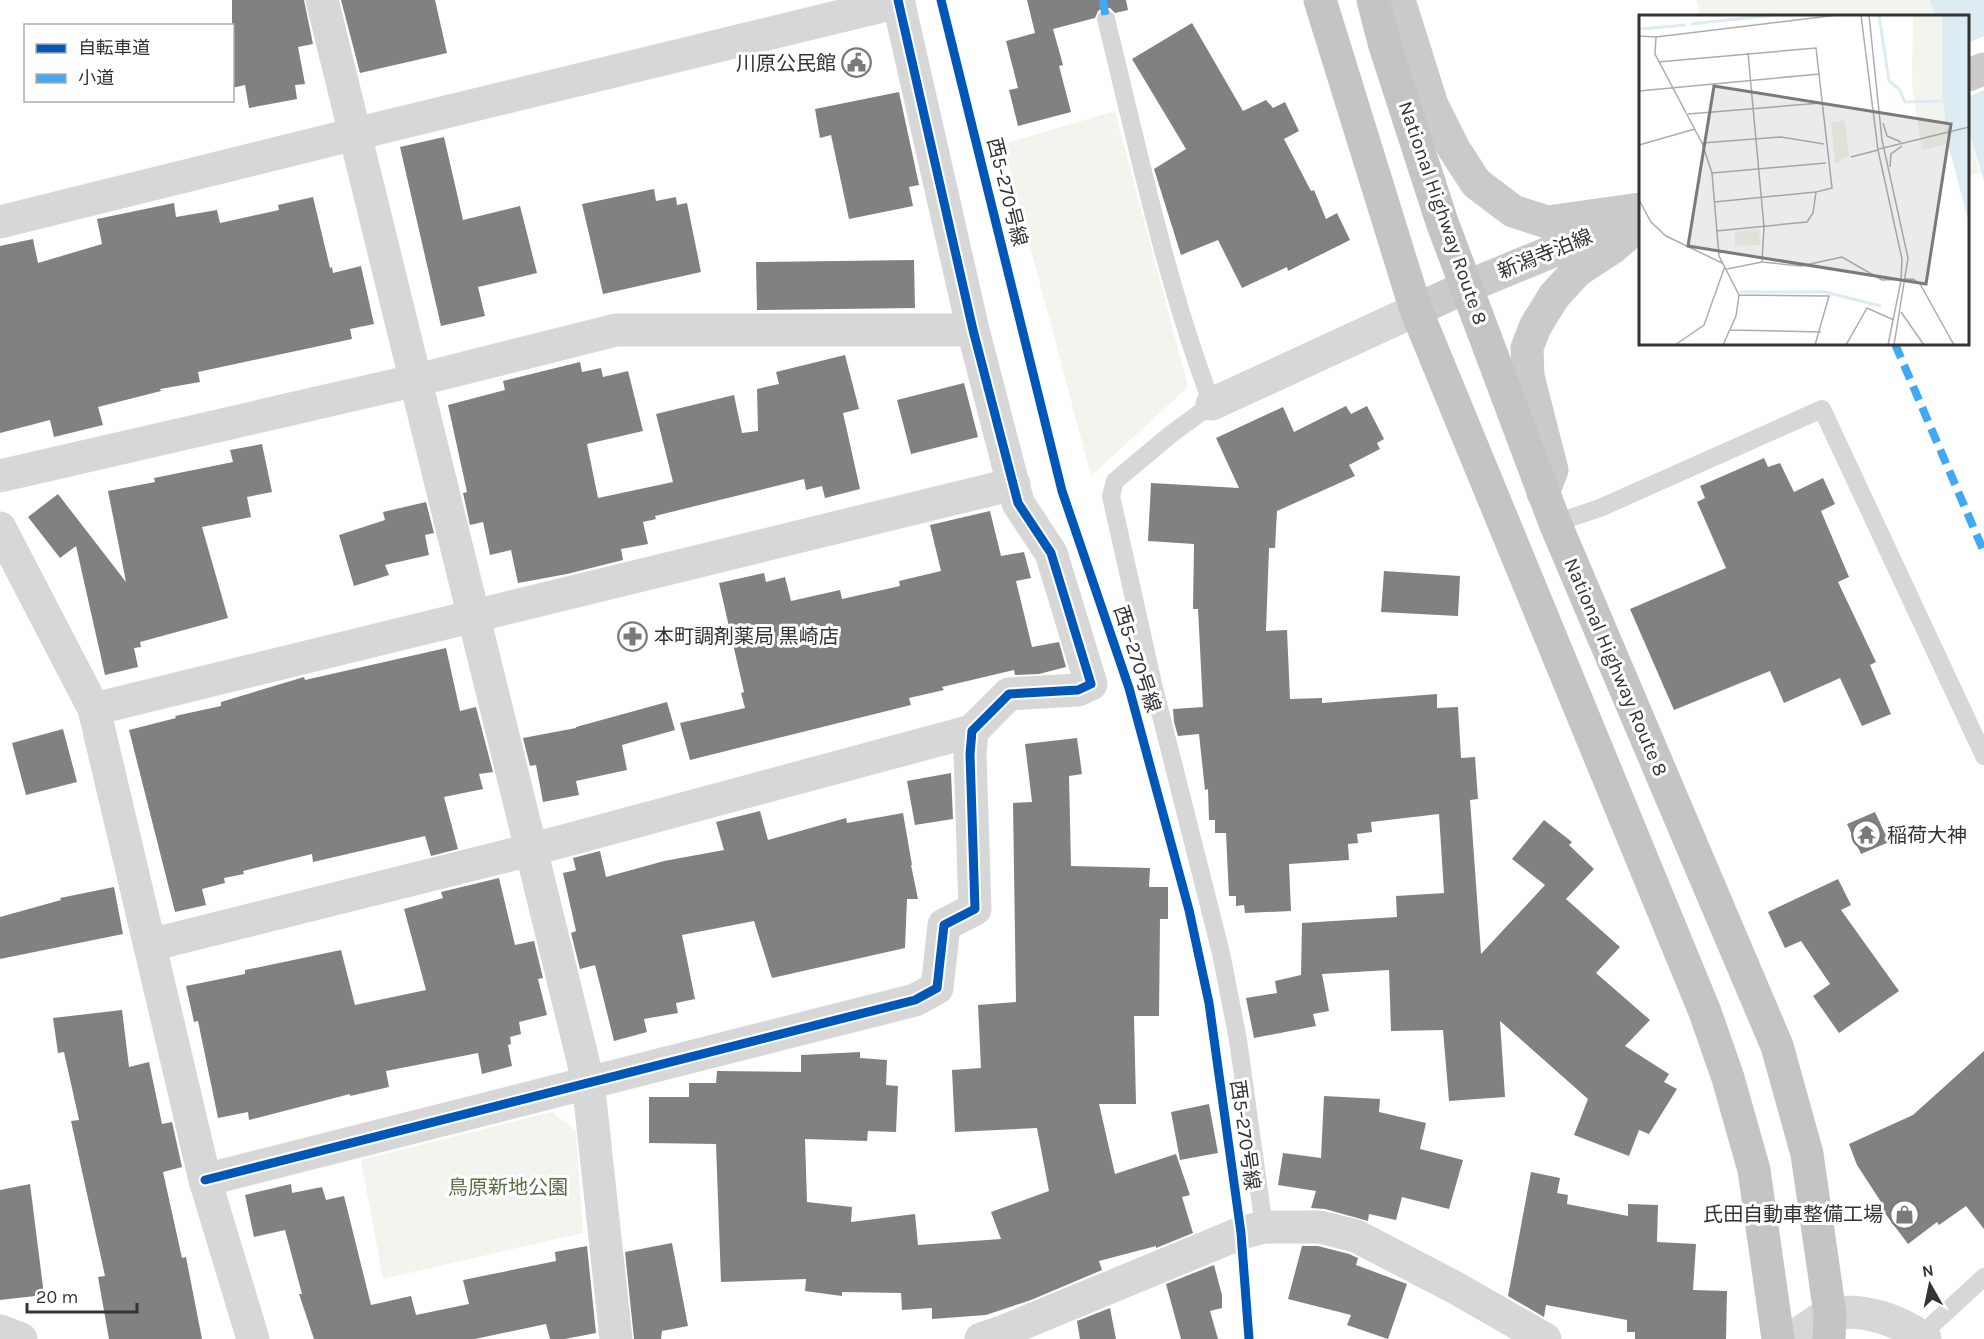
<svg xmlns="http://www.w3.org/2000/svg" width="1984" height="1339" viewBox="0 0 1984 1339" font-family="Karla,'Noto Sans JP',sans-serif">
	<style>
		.green { fill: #f1f5ed }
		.water { fill: #ddebf3 }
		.pier { fill: #fff }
		.building { fill: #818181 }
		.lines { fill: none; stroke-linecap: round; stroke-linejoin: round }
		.lane { stroke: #d7d7d7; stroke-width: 18 }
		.street { stroke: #d7d7d7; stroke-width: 33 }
		.primary { stroke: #cacaca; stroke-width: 33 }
		.highway { stroke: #c4c4c4; stroke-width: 33 }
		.quiet { stroke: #3fa9f5; stroke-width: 8; stroke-dasharray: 15 8; stroke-linecap: butt }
		.cycleway-casing { stroke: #fff; stroke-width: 13 }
		.cycleway { stroke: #0057b8; stroke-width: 9 }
		.labels { text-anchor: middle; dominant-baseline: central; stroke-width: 6; stroke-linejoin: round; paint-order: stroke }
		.poi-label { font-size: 20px; fill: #333; stroke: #fff; text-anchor: end }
		.street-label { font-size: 20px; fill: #333; stroke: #fff }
		.park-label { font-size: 20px; fill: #56703f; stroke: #fff }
		.inset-river { fill: none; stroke: #ddebf3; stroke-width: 3 }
		.inset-road { fill: none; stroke: #adadad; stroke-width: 1.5 }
		.view { fill: #7a7a7a; fill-opacity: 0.15; stroke: #7a7a7a; stroke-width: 3 }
		.inset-edge { fill: none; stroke: #333; stroke-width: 3 }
	</style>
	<rect width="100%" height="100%" fill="#fff"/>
	<path class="green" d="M1696,0H1930L1935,16H1701Z
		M1115,111L1188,387L1091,476L1003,144Z
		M1968,129L1980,172L1968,177Z
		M552,1112L576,1131L583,1233L383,1279L361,1160Z"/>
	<path class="water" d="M1930,0H1984V181L1968,129V16H1935Z"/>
	<path class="pier" d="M1984,36V90L1968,97V43Z"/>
	<path class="building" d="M232,0H304L313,44L298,47L305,84L295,85L297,99L249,108L245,85L232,88Z
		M341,0H435L447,53L360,73Z
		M1027,0H1126L1128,10L1115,13L1110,8H1103L1098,11L1095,18L1053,29L1063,65L1059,66L1071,112L1018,126L1009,90L1018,88L1006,41L1035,33Z
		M1192,23L1243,111L1266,100L1273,108L1285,102L1299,131L1284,139L1311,191L1314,190L1326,219L1337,213L1350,240L1288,271L1287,267L1242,288L1218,240L1181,255L1154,169L1186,149L1132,59Z
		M899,92L919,185L909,187L913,206L849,219L831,135L820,138L815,109Z
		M444,137L463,220L520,206L537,273L478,287L485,316L441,326L400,147Z
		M654,189L656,201L676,197L677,205L687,203L701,272L603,294L582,204Z
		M313,197L330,268L332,267L333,273L361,266L374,324L350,329L352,339L198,372L200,382L160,389L161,391L98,407L103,425L54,437L50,420L0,433V246L33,239L38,263L102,244L97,219L174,203L176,217L217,210L220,223L279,210L278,205Z
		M914,260L915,308L757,310L756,262Z
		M845,355L859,409L843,413L860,489L825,498L822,486L806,490L804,479L655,516L656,519L643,522L648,544L621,549L623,560L567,574L518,583L511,550L490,555L483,522L470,525L463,493L467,492L448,405L505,390L503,381L580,362L582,372L601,368L603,377L628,371L643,431L587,444L598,498L673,482L656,414L734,395L742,433L758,431L757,389L779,384L776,372Z
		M964,383L978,437L911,454L897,400Z
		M1346,406L1351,414L1367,406L1384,439L1377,443L1380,449L1349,465L1355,476L1277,511L1275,548H1269L1266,631L1287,630L1290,699L1322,698V703L1437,694V708L1458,707L1461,758L1475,757L1478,799L1470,800L1481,954L1545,885L1512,859L1544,820L1572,842L1569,845L1594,869L1566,899L1620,947L1596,973L1650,1020L1625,1046L1669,1074L1664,1082L1677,1089L1649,1134L1639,1130L1629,1156L1574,1135L1588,1099L1500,1021L1505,1097L1449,1101L1443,1030L1391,1031L1389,970L1322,974L1329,1011L1313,1014L1316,1026L1254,1038L1246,998L1277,993L1275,981L1301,975L1302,923L1397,917L1396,896L1444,893L1439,814L1371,822L1372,832L1357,834L1358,843L1348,844L1349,860L1289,864L1291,911L1245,913L1244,905L1236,906V896H1229L1226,833H1215V820H1209L1208,789L1205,790L1199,734L1178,736L1174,722L1173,709L1203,707L1198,609H1193L1194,544L1148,541L1151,483L1239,488L1216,438L1283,407L1294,432Z
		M262,444L272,492L247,497L251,517L202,527L228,618L140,642L141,647L134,648L138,667L105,675L76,546L60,558L28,517L58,494L126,582L108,491L155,482L154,478L233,462L230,450Z
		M1764,458L1768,467L1780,463L1794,492L1823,478L1835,504L1821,511L1849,577L1838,582L1876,662L1870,665L1891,714L1862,726L1840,678L1784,703L1770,671L1674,710L1630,609L1726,568L1697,502L1705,498L1700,486Z
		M426,502L434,533L425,535L429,555L385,565L389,575L354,586L339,535L385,520L383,512Z
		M990,511L1001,556L1024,552L1031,578L1016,581L1032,647L1059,642L1066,667L1039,674L1015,675L1014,670L942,687L944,690L909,698L911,705L690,760L680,723L745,708L741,693L744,692L719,583L764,573L766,582L785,577L791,601L840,590L842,599L900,586L899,581L941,571L930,525Z
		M1384,571L1460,576L1458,616L1381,612Z
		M446,648L460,711L476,707L493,772L479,774L483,789L444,797L458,849L431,856L425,836L313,862L312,854L243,871L244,874L224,878L225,883L202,889L206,905L175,912L129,730L176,718L175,716L221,706V702L304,677L305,680Z
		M667,702L675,730L622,745L627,770L576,781L579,795L543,802L536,765L530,766L523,738L576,728V727Z
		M63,729L77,782L26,795L12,743Z
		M1077,738L1082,774L1069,776L1071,866L1150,868L1149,887H1168V919H1160L1159,1016H1134L1136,1104H1099L1115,1174L1176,1154L1190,1195L1182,1197L1193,1233L1156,1248V1246L1099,1261L1102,1270L1031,1300L986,1315L932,1319V1308L902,1310L901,1293L842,1292V1296L805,1291L806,1279L721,1282L716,1144L649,1143V1097H689V1083H716L717,1071L801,1072V1055L860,1052V1058L887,1060L886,1085L898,1086L896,1132L868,1131L867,1141L805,1139L807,1202L852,1207L851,1222L915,1214L918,1245L1001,1239L991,1212L1049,1191L1037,1128L955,1132L952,1070L981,1068L978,1005L1016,1002L1013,803L1032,802L1025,744Z
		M951,773L953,819L915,825L907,781Z
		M760,811L768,840L846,818L847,823L903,813L912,865H911L918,899H907L905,948L772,978L754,921L682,935L695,999L676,1003L678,1013L644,1019L647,1032L614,1041L595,965L580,969L571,933L576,931L563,873L576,870L573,858L600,851L606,877L664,861L724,850L716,822Z
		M1875,812L1889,842L1861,854L1847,824Z
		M499,878L515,945L534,941L543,978L538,979L547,1015L519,1022L521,1034L510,1037L511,1044L508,1045L512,1066L482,1074L478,1053L386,1071L389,1087L350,1096V1094L249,1120L248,1112L218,1118L198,1021L194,1022L186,986L245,974V970L341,950L355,1005L426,990L404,909L443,898L441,892Z
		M1838,879L1851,905L1841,910L1899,991L1839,1033L1813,996L1830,984L1801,941L1785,948L1768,912Z
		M114,887L123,934L0,959V917L61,900L60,898Z
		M122,1010L129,1067L149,1062L162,1124L172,1122L182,1167L163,1172L182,1258L186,1257L202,1339H109L98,1277L105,1276L71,1121L79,1120L64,1052L58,1053L53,1018Z
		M1984,1051V1229L1966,1206L1939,1225L1937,1222L1908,1244L1878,1204L1881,1202L1857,1165L1849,1144L1913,1115Z
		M1324,1096L1380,1099L1379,1112L1426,1123L1420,1149L1463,1160L1449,1209L1402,1197L1396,1220L1369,1214L1368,1221L1325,1209L1311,1208L1316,1191L1278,1185L1283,1153L1321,1158Z
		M1209,1104L1218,1153L1180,1160L1171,1112Z
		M1531,1172L1560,1178L1557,1193L1568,1195L1567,1204L1628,1216V1204L1658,1205L1657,1242L1696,1244L1693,1290L1727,1291L1726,1339H1635V1332H1627V1320L1546,1305L1544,1317L1508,1296Z
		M30,1184L44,1295L0,1300V1190Z
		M291,1184L292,1193L322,1187L326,1200L344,1196L371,1305L411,1296L416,1315L469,1304L463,1280L556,1261L555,1252L587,1246L596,1333L565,1339H550L546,1324L475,1339H314L299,1294H302L285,1230L254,1237L245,1195Z
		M672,1243L688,1326L662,1331L661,1339H634L625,1252Z
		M1302,1246H1318L1349,1254L1358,1258L1356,1265L1407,1284L1388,1339L1347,1325L1351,1315L1288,1299Z
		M1214,1265L1222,1295V1308L1210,1311L1218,1339H1181L1166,1284Z
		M1110,1308L1116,1339H1080L1077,1321Z"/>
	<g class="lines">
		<path class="lane" d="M1106,19C1138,148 1165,280 1212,404L1170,435L1115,481L1111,496L1154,688L1221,953L1238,1040L1264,1227
			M1555,523L1600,508L1822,409L1984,756
			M1920,1336L1984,1277"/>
		<path class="street" d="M322,0L588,1081L616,1339
			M0,222L355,134L899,2
			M1212,404L1416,310
			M0,476L417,380L616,330H973
			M0,528L94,709L205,1180L253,1339
			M94,709L1014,484
			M150,945L530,850L972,731
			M205,1180L915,1000L937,988L944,925L975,909L970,754L972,731L1009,694L1078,690L1091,684L1051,553L1018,503L973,330L898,0
			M0,1331L21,1339
			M981,1339L1002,1332L1241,1233L1264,1227H1320L1356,1236L1454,1287L1545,1339
			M1791,1339C1802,1332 1820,1317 1832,1314C1864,1307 1899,1321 1925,1339"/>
		<path class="primary" d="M1399,0L1432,105L1454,149L1476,183L1513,211L1547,222L1640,209
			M1968,75L1984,69
			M1416,310L1466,287L1616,225
			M1543,493L1552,470L1528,376L1527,348L1535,327L1554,296L1577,271L1612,248L1640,224"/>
		<path class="highway" d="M1320,0L1416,310L1705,1012L1728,1078L1754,1170L1778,1339
			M1373,0L1385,46L1442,222L1555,523L1777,1046L1807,1154L1830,1314L1829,1339"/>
		<path class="quiet" d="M1103,0L1106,19
			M1895,344L1984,552"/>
		<defs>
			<path id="cycleway" d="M941,0L1062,491L1129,688L1189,910L1209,1003L1241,1233L1249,1339
				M205,1180L915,1000L937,988L944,925L975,909L970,754L972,731L1009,694L1078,690L1091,684L1051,553L1018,503L973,330L898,0"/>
		</defs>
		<use href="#cycleway" class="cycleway-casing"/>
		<use href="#cycleway" class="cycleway"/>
	</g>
	<defs>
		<symbol id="civic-ring" viewBox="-11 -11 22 22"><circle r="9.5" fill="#fff" stroke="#7a7a7a" stroke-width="1.5"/><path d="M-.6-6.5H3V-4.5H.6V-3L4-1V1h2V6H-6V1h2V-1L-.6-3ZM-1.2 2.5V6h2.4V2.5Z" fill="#7a7a7a"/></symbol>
		<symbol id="pharmacy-ring" viewBox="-11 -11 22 22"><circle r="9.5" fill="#fff" stroke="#7a7a7a" stroke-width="1.5"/><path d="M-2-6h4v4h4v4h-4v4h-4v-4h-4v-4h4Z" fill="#7a7a7a"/></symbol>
		<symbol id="temple-ring" viewBox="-11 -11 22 22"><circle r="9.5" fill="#fff" stroke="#7a7a7a" stroke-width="1.5"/><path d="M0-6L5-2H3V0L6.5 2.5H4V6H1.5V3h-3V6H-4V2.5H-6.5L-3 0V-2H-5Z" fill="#7a7a7a"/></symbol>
		<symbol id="shop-ring" viewBox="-11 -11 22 22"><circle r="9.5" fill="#fff" stroke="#7a7a7a" stroke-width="1.5"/><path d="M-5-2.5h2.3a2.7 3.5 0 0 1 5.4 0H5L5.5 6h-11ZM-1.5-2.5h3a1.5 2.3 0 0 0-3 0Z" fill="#7a7a7a"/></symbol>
	</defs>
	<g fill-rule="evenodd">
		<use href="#civic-ring" x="840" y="46" width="33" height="33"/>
		<use href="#pharmacy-ring" x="616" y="620" width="33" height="33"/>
		<use href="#temple-ring" x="1850" y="818" width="33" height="33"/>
		<use href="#shop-ring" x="1888" y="1198" width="33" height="33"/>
	</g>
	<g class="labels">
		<g class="poi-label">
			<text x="836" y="63">川原公民館</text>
			<text x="654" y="636" text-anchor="start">本町調剤薬局 黒崎店</text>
			<text x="1887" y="835" text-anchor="start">稲荷大神</text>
			<text x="1883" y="1214">氏田自動車整備工場</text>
		</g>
		<g class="street-label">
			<text transform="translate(1007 192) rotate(76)">西5-270号線</text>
			<text transform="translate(1443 213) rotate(71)">National Highway Route 8</text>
			<text transform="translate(1545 254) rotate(-22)">新潟寺泊線</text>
			<text transform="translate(1137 659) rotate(72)">西5-270号線</text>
			<text transform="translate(1616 667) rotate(67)">National Highway Route 8</text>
			<text transform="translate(1245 1135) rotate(82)">西5-270号線</text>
		</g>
		<g class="park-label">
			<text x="508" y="1187">鳥原新地公園</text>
		</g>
	</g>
	<g transform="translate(1639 15)">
		<rect width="330" height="330" fill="#fff"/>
		<path d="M274,0H303V80L309,129L283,135L273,70ZM206,105L210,140L196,149L192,107ZM120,214L121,230L96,231V217Z" fill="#f1f5ed"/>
		<path d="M303,0H330V208L309,129L303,80Z" fill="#ddebf3"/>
		<path class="inset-river" d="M240,0L250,66L260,74L266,87L303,86M52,9L135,0M0,14L47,10M101,277H186L242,291"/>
		<path class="inset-road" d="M222,0L239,135L263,244L262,266L249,330M230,0L243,125L269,243L255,330M0,21L17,22L199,0M17,22L16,39L63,128L73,158L80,241L100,280L97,301L84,330M109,38L125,212L123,247M19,47L177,33L193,173L177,177L174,198L168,207L77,216M0,76L180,59M49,99L182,88M244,108L248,121L262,127M63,128L142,122L185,129M0,130L56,114M240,134L330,112M212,142L239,135M251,152L252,139L263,131M73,158L187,148M0,185L12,207L27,221L83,248M75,187L177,177M88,254L123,247L162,251L203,242L243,265L274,264L281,269L315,330M100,280L190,281L176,330M262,297L285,330M91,315L182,317M36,330L65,310L86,251M207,330L228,293L255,305"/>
		<path class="view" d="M75,71L312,109L287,269L49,231Z"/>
		<rect width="330" height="330" class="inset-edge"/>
	</g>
	<rect x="24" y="24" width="210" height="78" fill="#ffffff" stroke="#adadad" stroke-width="1.5"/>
	<rect x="36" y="44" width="30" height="9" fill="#0057b8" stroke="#adadad" stroke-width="1.5"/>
	<text x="78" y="54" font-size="18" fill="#333333">自転車道</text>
	<rect x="36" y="74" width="30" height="9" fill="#3fa9f5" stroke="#adadad" stroke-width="1.5"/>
	<text x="78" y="84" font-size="18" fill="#333333">小道</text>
	<g transform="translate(1930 1285) rotate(351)" stroke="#ffffff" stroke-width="4.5" paint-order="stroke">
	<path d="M0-4.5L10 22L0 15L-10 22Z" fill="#333333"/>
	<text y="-9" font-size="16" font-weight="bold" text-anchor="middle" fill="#333333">N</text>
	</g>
	<path d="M27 1303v9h110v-9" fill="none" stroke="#333333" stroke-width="3"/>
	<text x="36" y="1303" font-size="18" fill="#333333" stroke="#ffffff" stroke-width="4.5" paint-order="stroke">20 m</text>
</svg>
